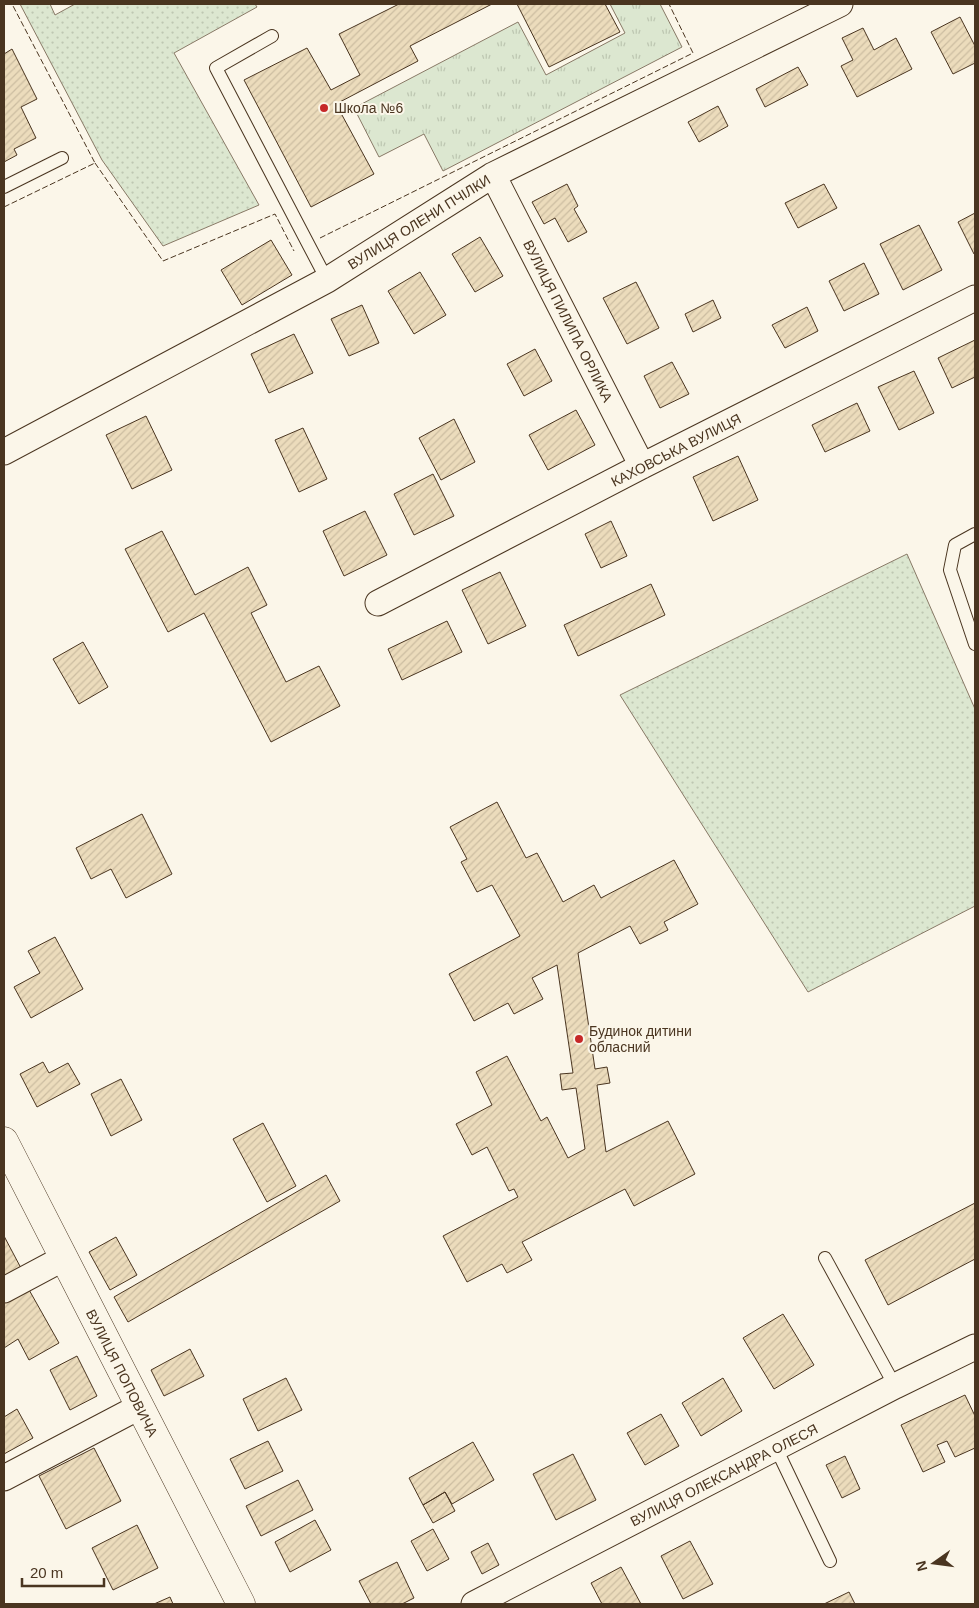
<svg xmlns="http://www.w3.org/2000/svg" width="979" height="1608" viewBox="0 0 979 1608" font-family="Helvetica,sans-serif">
	<style>
		.grass { fill: url(#grass-tufts); stroke: #887966 }
		.garden { fill: url(#garden-dots); stroke: #887966 }
		.building { fill: url(#building-hatch); stroke: #4a3520 }
		.lines { fill: none; stroke-linecap: round; stroke-linejoin: round }
		.lane-casing { stroke: #4a3520; stroke-width: 14 }
		.street-casing { stroke: #4a3520; stroke-width: 27 }
		.secondary-casing { stroke: #4a3520; stroke-width: 29 }
		.lane { stroke: #fbf6e9; stroke-width: 12 }
		.street { stroke: #fbf6e9; stroke-width: 25 }
		.secondary { stroke: #fbf6e9; stroke-width: 28 }
		.fence { stroke: #4a3520; stroke-width: 1; stroke-dasharray: 6 2.5; stroke-linecap: butt }
		.poi-dot { fill: #c62828; stroke: #fbf6e9; stroke-width: 2 }
		.labels { text-anchor: middle; dominant-baseline: central; stroke-width: 4; stroke-linejoin: round; paint-order: stroke }
		.poi-label { font-size: 14px; fill: #4a3520; stroke: #fbf6e9; text-anchor: start }
		.street-label { font-size: 14px; fill: #4a3520; stroke: #fbf6e9 }
	</style>
	<defs>
		<pattern id="grass-tufts" width="24" height="20" patternUnits="userSpaceOnUse" patternTransform="scale(1.25)"><rect width="24" height="20" fill="#dce7d0"/><path d="M3 7l-1-3M5 7V3M7 7l1-3M15 17l-1-3M17 17v-4M19 17l1-3" fill="none" stroke="#bec7b2"/></pattern>
		<pattern id="garden-dots" width="8" height="8" patternUnits="userSpaceOnUse" patternTransform="scale(1.25)"><rect width="8" height="8" fill="#dce7d0"/><path d="M2 2h.1M6 6h.1" fill="none" stroke="#bec7b2" stroke-width="1.8" stroke-linecap="round"/></pattern>
		<pattern id="building-hatch" width="6" height="6" patternUnits="userSpaceOnUse" patternTransform="scale(1.25)"><rect width="6" height="6" fill="#ecdcbc"/><path d="M-1 1l2-2M0 6l6-6M5 7l2-2" fill="none" stroke="#ccbda1"/></pattern>
	</defs>
	<rect width="100%" height="100%" fill="#fbf6e9"/>
	<path class="grass" d="M610,4H660L682,47L443,171L424,134L379,157L354,108L518,22L546,75L625,33Z"/>
	<path class="garden" d="M20,4H50L55,15L75,4H255L257,7L174,53L259,205L163,246L102,160Z
		M907,554L975,709V906L808,992L620,695Z"/>
	<path class="building" d="M399,4H492L410,46L418,61L336,104L374,174L311,207L244,80L307,48L331,90L360,75L339,34Z
		M517,4H605L620,32L549,67Z
		M960,17L975,46V63L953,74L931,32Z
		M863,28L874,50L896,38L912,69L857,97L841,66L853,60L842,38Z
		M12,49L37,99L21,107L36,138L14,149L17,155L4,162V54Z
		M798,67L808,85L765,107L756,89Z
		M718,106L728,126L699,142L688,122Z
		M567,184L578,206L574,209L587,232L568,242L555,218L544,224L532,202Z
		M824,184L837,208L798,228L785,203Z
		M975,213V253L974,254L958,222Z
		M919,225L942,270L903,290L880,244Z
		M480,237L503,276L475,292L452,254Z
		M271,240L292,275L242,305L221,270Z
		M864,263L879,294L844,311L829,281Z
		M420,272L446,315L414,334L388,291Z
		M636,282L659,328L627,344L603,298Z
		M713,300L721,318L693,332L685,314Z
		M362,305L379,343L349,356L331,319Z
		M807,307L818,331L785,348L772,325Z
		M294,334L313,373L269,393L251,354Z
		M975,340V377L952,388L938,358Z
		M535,349L552,381L524,396L507,364Z
		M672,362L689,394L660,408L644,376Z
		M914,371L934,413L899,430L878,387Z
		M857,403L870,431L825,452L812,425Z
		M576,410L595,445L548,470L529,435Z
		M146,416L172,470L132,489L106,435Z
		M454,419L475,462L441,480L419,438Z
		M303,428L327,479L299,492L275,440Z
		M738,456L758,500L713,521L693,477Z
		M433,474L454,516L414,535L394,494Z
		M365,511L387,555L344,576L323,531Z
		M611,521L627,556L601,568L585,534Z
		M162,531L195,595L248,567L267,605L251,613L286,682L319,666L340,706L271,742L204,613L168,632L125,549Z
		M500,572L526,626L488,644L462,590Z
		M651,584L665,615L578,656L564,625Z
		M447,621L462,652L402,680L388,649Z
		M83,642L108,687L79,704L53,659Z
		M497,802L526,858L537,853L563,902L594,885L601,898L674,860L698,904L664,922L668,930L640,944L630,926L578,953L595,1069L607,1067L610,1083L597,1085L606,1152L668,1121L695,1174L634,1206L625,1189L522,1242L532,1260L507,1273L502,1264L467,1282L443,1236L518,1197L514,1189L509,1191L487,1147L472,1155L456,1124L492,1105L476,1072L507,1056L541,1121L547,1117L568,1158L585,1149L576,1088L562,1090L560,1074L573,1073L557,965L532,978L543,999L514,1014L508,1003L474,1021L449,974L520,936L492,885L477,892L461,862L467,859L450,827Z
		M142,814L172,874L126,898L111,869L91,879L76,848Z
		M55,937L83,989L31,1018L14,987L40,973L28,951Z
		M43,1062L49,1073L68,1063L80,1084L37,1107L20,1074Z
		M121,1079L142,1120L111,1136L91,1094Z
		M263,1123L296,1186L267,1202L233,1139Z
		M326,1175L340,1201L128,1322L114,1297Z
		M975,1203V1259L888,1305L865,1260Z
		M4,1236L22,1270L4,1280Z
		M116,1237L137,1275L110,1290L89,1252Z
		M28,1288L59,1343L29,1360L18,1339L4,1348V1301Z
		M783,1314L814,1365L774,1389L743,1338Z
		M190,1349L204,1376L164,1396L151,1370Z
		M77,1356L97,1396L70,1410L50,1370Z
		M286,1378L302,1410L258,1431L243,1399Z
		M723,1378L742,1411L701,1436L682,1403Z
		M965,1395L975,1416V1448L955,1457L947,1441L937,1445L945,1462L923,1472L901,1425Z
		M17,1409L33,1438L4,1454V1417Z
		M661,1414L679,1446L645,1465L627,1433Z
		M268,1441L283,1471L245,1489L230,1459Z
		M473,1442L494,1480L452,1504L445,1492L423,1505L409,1478Z
		M94,1448L121,1501L66,1529L39,1476Z
		M573,1454L596,1500L556,1520L533,1474Z
		M845,1456L860,1489L842,1498L826,1465Z
		M298,1480L313,1510L261,1536L246,1506Z
		M445,1492L455,1511L433,1523L423,1505Z
		M315,1520L331,1550L290,1572L275,1542Z
		M137,1525L158,1568L113,1590L92,1548Z
		M433,1529L449,1559L427,1571L411,1541Z
		M690,1541L713,1584L683,1599L661,1556Z
		M488,1543L499,1565L482,1574L471,1552Z
		M397,1562L414,1598L402,1604H371L359,1581Z
		M621,1567L641,1604H602L591,1583Z
		M849,1592L855,1604H824Z
		M170,1597L173,1604H154Z"/>
	<g class="lines">
		<defs>
			<path id="lane" d="M272,36L216,68L327,280
				M4,187L62,158
				M975,534L955,545L950,570L975,644
				M825,1258L895,1386
				M776,1448L830,1561"/>
			<path id="street" d="M493,175L642,466
				M4,452L327,280L493,175L840,4
				M378,603L642,466L975,298
				M4,1290L64,1258
				M4,1478L139,1407
				M474,1604L895,1386L975,1347"/>
			<path id="secondary" d="M4,1141L241,1604"/>
		</defs>
		<use href="#lane" class="lane-casing"/>
		<use href="#street" class="street-casing"/>
		<use href="#secondary" class="secondary-casing"/>
		<use href="#lane" class="lane"/>
		<use href="#street" class="street"/>
		<use href="#secondary" class="secondary"/>
		<path class="fence" d="M95,163L163,261L275,214L294,251
			M4,207L95,163L12,4
			M320,238L693,53L669,4"/>
	</g>
	<g class="poi-dot">
		<circle cx="324" cy="108" r="5"/>
		<circle cx="579" cy="1039" r="5"/>
	</g>
	<g class="labels">
		<g class="poi-label">
			<text x="334" y="108">Школа №6</text>
			<text x="589" y="1031">Будинок дитини<tspan x="589" dy="16">обласний</tspan></text>
		</g>
		<g class="street-label">
			<text transform="translate(419 222) rotate(-32)">ВУЛИЦЯ ОЛЕНИ ПЧІЛКИ</text>
			<text transform="translate(568 321) rotate(63)">ВУЛИЦЯ ПИЛИПА ОРЛИКА</text>
			<text transform="translate(676 450) rotate(-27)">КАХОВСЬКА ВУЛИЦЯ</text>
			<text transform="translate(122 1373) rotate(63)">ВУЛИЦЯ ПОПОВИЧА</text>
			<text transform="translate(724 1475) rotate(-27)">ВУЛИЦЯ ОЛЕКСАНДРА ОЛЕСЯ</text>
		</g>
	</g>
	<rect width="979" height="1608" fill="none" stroke="#4a3520" stroke-width="10"/>
	<g transform="translate(934 1563) rotate(256)" stroke="#fbf6e9" stroke-width="4" paint-order="stroke">
	<path d="M0-4L9 19L0 12L-9 19Z" fill="#4a3520"/>
	<text y="-8" font-size="14" font-weight="bold" text-anchor="middle" fill="#4a3520">N</text>
	</g>
	<path d="M22 1578v8h82v-8" fill="none" stroke="#4a3520" stroke-width="2.5"/>
	<text x="30" y="1578" font-size="15" fill="#4a3520" stroke="#fbf6e9" stroke-width="4" paint-order="stroke">20 m</text>
</svg>
